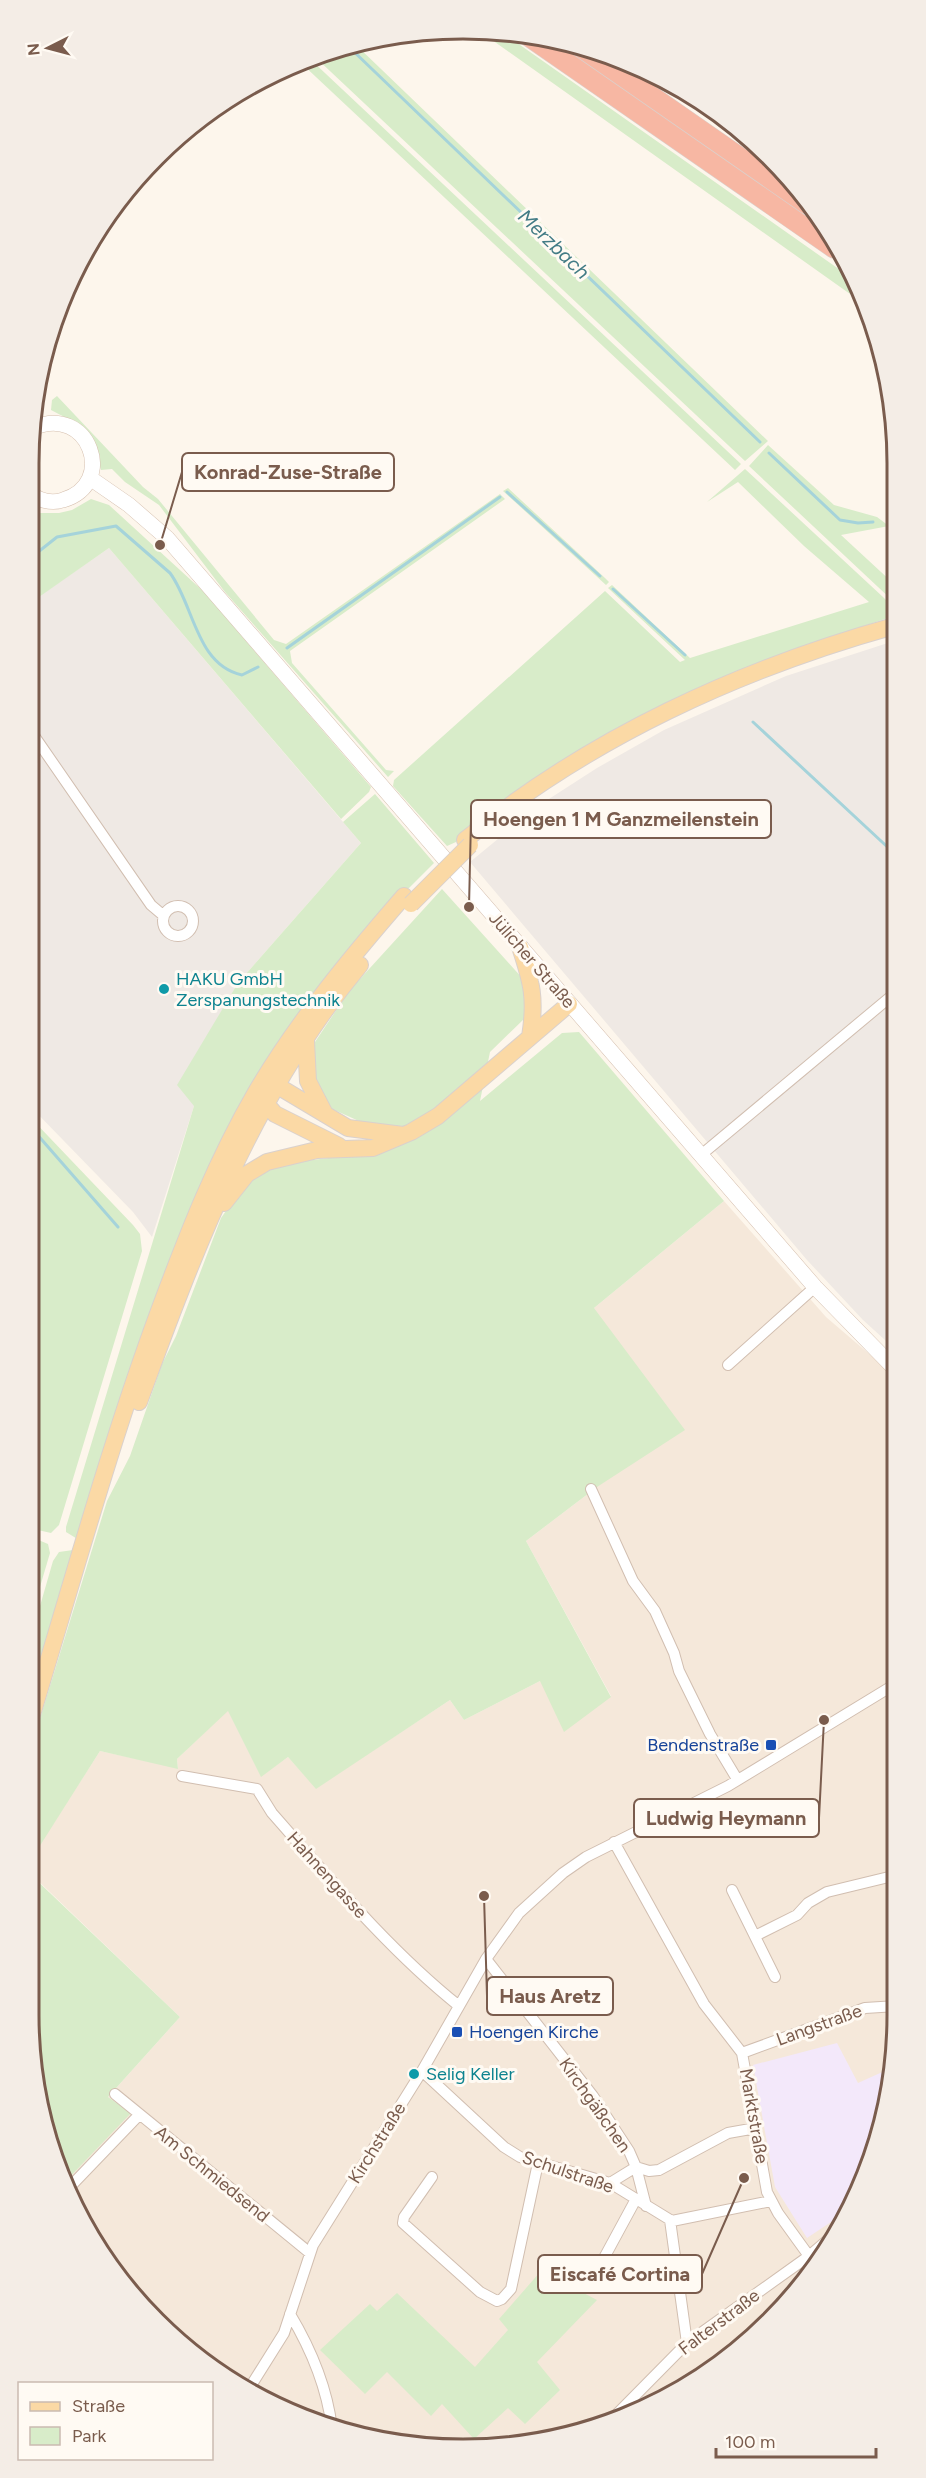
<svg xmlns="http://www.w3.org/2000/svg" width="926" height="2478" viewBox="0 0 926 2478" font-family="Figtree,sans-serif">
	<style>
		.residential { fill: #f5e8da }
		.industrial { fill: #efe9e4 }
		.education { fill: #f3e8fa }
		.green { fill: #d8ecc9 }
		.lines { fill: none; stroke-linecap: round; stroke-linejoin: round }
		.stream { stroke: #a5d3da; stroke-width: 3 }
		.minor-casing { stroke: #d1beb0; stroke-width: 12 }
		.secondary-casing { stroke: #d6c0b0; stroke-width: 16 }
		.primary-casing { stroke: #dad1cd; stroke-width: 18 }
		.motorway-casing { stroke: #dad1cd; stroke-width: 21 }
		.minor { stroke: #fff; stroke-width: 10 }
		.secondary { stroke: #fff; stroke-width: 15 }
		.primary { stroke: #fbd9a5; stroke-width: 16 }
		.motorway { stroke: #f7b7a3; stroke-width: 20 }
		.primary-bridge-casing { stroke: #dad1cd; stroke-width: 18; stroke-linecap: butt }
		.primary-bridge { stroke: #fbd9a5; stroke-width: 16 }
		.culture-dot { fill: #0f9aa8; stroke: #fffaf3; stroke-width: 2 }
		.transit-dot { fill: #1a4fb4; stroke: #fffaf3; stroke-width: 2 }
		.labels { text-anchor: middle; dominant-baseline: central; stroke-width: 6; stroke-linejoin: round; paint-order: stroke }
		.street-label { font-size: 18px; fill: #7a5c4d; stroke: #fffaf3 }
		.culture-label { font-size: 18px; fill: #0d838f; stroke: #fffaf3; text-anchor: start }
		.transit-label { font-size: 18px; fill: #164399; stroke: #fffaf3; text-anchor: end }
		.water-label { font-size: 20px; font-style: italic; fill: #437c86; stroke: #fffaf3 }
		.rim { fill: none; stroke: #7a5c4d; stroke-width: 3 }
		.leader { fill: none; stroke: #7a5c4d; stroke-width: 2 }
		.callout-dot { fill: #7a5c4d; stroke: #fffaf3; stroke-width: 2 }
		.callout { fill: #fffaf3; stroke: #7a5c4d; stroke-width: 2 }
		.callout-label { font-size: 20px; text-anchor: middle; font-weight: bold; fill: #7a5c4d }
	</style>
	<rect width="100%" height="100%" fill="#fdf6ec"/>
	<path class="residential" d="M724,1201L826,1317L896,1377L897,2015L883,2128L853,2207L808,2279L704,2376L630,2416L548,2441L406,2446L324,2427L246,2391L136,2301L87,2232L64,2183L130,2113L108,2097L180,2017L29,1872L28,1863L100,1751L178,1768L177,1759L228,1710L261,1776L288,1757L316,1788L450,1700L464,1720L540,1681L611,1696L526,1541L597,1487L594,1308Z"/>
	<path class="industrial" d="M109,548L361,843L238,983L194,1106L152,1237L133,1212L29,1105L28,604Z
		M894,641L896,1350L863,1320L807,1260L470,862L538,806L597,768L664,730L786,676Z"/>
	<path class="education" d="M837,2043L858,2083L889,2069L883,2128L852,2208L807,2238L775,2187L753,2065Z"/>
	<path class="green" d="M478,30L500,31L853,279L867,306Z
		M355,44L768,441L745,461L314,56Z
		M309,58L741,464L735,470L300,62Z
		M658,81L704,102L765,155Z
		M57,396L143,487L158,499L274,640L286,644L500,494L505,499L290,651L292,663L386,770L394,771L388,777L225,592L159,505L125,482L112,469L101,470L94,444L72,421L51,410L52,400Z
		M768,445L834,505L877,517L889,526L841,535L894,584V602L749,466Z
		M745,469L883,597L894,608V616L804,646L730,675L483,821L456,842L447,846L393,786L394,780L605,591L680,662L685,660L608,588L612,585L690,658L869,602L804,546L738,482L707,502Z
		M508,488L605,578L609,582L606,585L503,491Z
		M91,499L109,505L204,592L371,787L369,792L341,819L109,548L29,604L28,513H59L72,510Z
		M375,794L434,863L368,929L274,1052L79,1540L66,1532V1527L194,1106L177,1085L238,983L361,843L343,822Z
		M442,889L524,980L528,1001L524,1019L490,1052L480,1101L562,1033L579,1032L724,1201L594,1308L685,1430L597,1487L526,1541L611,1697L564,1732L540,1681L464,1720L450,1700L316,1789L288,1757L261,1777L228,1711L177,1759L178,1769L100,1751L29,1863V1754L107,1501L130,1456L162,1364L176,1336L221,1218L243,1187L270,1165L388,1151L370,1126L330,1108L313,1078V1045L349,991Z
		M28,1115L133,1225L140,1234L142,1251L59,1525L51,1533L29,1528Z
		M29,1536L48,1544L50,1553L29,1624Z
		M73,1550L29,1712V1644L53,1561L59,1552Z
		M28,1872L180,2017L108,2097L131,2113L64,2183L52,2155L29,2015Z
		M541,2271L597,2300L537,2362L560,2390L525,2424L508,2408L474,2439L442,2404L431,2416L387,2372L365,2394L320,2350L370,2304L377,2311L397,2293L475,2367L508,2330L499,2319Z"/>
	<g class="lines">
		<path class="stream" d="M348,46L760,442
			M769,453L840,520L858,523L873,522
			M507,492L600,576
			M28,560L57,537L116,526L170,573C194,605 196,665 242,675L258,667
			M613,589L685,655
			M287,648L500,497
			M753,722L895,854
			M28,1124L118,1227"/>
		<defs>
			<path id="minor" d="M28,727L151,905L164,916
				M163 921a15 15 0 1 1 30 0a15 15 0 1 1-30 0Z
				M701,1155L895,993
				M728,1365L815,1287
				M591,1489L633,1581L655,1611L674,1653L679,1671L710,1734L737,1779
				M182,1776L257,1789L272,1813C331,1880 389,1950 459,2006
				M614,1842L704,2004L742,2053L767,2192L778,2213L809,2256L814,2269
				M732,1890L775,1977
				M755,1936L797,1915L808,1903L827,1892L897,1875
				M486,1959L593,2096L629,2151L636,2167L646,2206
				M742,2053L865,2008L897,2006
				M422,2071L504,2147L520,2157L610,2183L672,2221L771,2201
				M115,2094L310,2253
				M432,2177L404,2217L403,2223L480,2292L497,2301L502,2299L511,2289L538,2163
				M610,2183L636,2167L649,2171L659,2170L728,2133L756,2128
				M67,2190L139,2115
				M670,2220L687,2343
				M614,2279L610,2277L604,2258L636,2199
				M290,2314C311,2349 327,2388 332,2428
				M247,2392L284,2333L313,2245L422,2071L486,1959L519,1913L563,1873L586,1857L728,1786L897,1683
				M608,2423L687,2343L809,2256L838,2231"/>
			<path id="secondary" d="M90,478L129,505L167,538L815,1287L896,1370
				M28,492C38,500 51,504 63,500C118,484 89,403 33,428"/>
			<path id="primary" d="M465,840C589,738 740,669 894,626
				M520,947C532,983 536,999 530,1037
				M306,1041L308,1081L325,1114
				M267,1085H276L348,1128L403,1135
				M260,1097L275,1114L339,1146
				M224,1203L247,1174L267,1162L317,1150L373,1148L411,1132L438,1116L569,1004
				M139,1402C195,1248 254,1092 360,965
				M28,1728C71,1587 109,1446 160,1308C188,1233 216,1161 256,1092C297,1022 351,957 404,896"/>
			<path id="motorway" d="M527,35L834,248
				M575,43L807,204"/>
		</defs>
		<use href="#minor" class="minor-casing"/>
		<use href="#secondary" class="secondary-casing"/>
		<use href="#primary" class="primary-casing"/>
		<use href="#motorway" class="motorway-casing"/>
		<use href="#minor" class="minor"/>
		<use href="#secondary" class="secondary"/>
		<use href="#primary" class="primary"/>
		<use href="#motorway" class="motorway"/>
		<defs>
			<path id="primary-bridge" d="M411,904L470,845"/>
		</defs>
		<use href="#primary-bridge" class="primary-bridge-casing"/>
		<use href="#primary-bridge" class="primary-bridge"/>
	</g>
	<g class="culture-dot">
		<circle cx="164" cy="989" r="6"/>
		<circle cx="414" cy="2074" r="6"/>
	</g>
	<g class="transit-dot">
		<rect x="765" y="1739" width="12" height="12" rx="3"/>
		<rect x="451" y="2026" width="12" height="12" rx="3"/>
	</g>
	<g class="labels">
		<g class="street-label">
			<text transform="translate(532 960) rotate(49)">Jülicher Straße</text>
			<text transform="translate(327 1875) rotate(48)">Hahnengasse</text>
			<text transform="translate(819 2025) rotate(-20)">Langstraße</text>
			<text transform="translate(595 2105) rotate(55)">Kirchgäßchen</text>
			<text transform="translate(754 2116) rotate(80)">Marktstraße</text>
			<text transform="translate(377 2143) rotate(-58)">Kirchstraße</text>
			<text transform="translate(568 2172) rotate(19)">Schulstraße</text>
			<text transform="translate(212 2174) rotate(39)">Am Schmiedsend</text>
			<text transform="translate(719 2322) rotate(-37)">Falterstraße</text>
		</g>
		<g class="culture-label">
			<text x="176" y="979">HAKU GmbH<tspan x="176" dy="21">Zerspanungstechnik</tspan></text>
			<text x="426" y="2074">Selig Keller</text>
		</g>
		<g class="transit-label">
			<text x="759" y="1745">Bendenstraße</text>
			<text x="469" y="2032" text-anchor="start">Hoengen Kirche</text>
		</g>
		<g class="water-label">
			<text transform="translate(554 244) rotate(44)">Merzbach</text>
		</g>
	</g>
	<path d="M0 0H926V2478H0ZM463 39H463A424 424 0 0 1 887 463V2015A424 424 0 0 1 463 2439H463A424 424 0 0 1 39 2015V463A424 424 0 0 1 463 39Z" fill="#f4ede6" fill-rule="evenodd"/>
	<path class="rim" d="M463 39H463A424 424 0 0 1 887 463V2015A424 424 0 0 1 463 2439H463A424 424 0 0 1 39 2015V463A424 424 0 0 1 463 39Z"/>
	<path class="leader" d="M160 545L182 472M469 907L471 819M824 1720L819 1818M484 1896L487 1996M744 2178L702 2274"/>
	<g class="callout-dot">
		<circle cx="160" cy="545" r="6"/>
		<circle cx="469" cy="907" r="6"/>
		<circle cx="824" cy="1720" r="6"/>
		<circle cx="484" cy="1896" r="6"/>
		<circle cx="744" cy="2178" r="6"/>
	</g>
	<g class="callout">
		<rect x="182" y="453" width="212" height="38" rx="6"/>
		<rect x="471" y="800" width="300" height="38" rx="6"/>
		<rect x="634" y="1799" width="185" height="38" rx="6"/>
		<rect x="487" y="1977" width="126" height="38" rx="6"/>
		<rect x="538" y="2255" width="164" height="38" rx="6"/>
	</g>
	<g class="callout-label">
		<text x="288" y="479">Konrad-Zuse-Straße</text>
		<text x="621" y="826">Hoengen 1 M Ganzmeilenstein</text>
		<text x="726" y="1825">Ludwig Heymann</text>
		<text x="550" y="2003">Haus Aretz</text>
		<text x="620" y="2281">Eiscafé Cortina</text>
	</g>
	<rect x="18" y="2382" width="195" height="78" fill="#fffaf3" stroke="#cabbb1" stroke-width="1.5"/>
	<rect x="30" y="2402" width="30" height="9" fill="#fbd9a5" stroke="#cabbb1" stroke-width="1.5"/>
	<text x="72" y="2412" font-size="18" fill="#7a5c4d">Straße</text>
	<rect x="30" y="2427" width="30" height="18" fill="#d8ecc9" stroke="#cabbb1" stroke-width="1.5"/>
	<text x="72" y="2442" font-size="18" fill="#7a5c4d">Park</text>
	<g transform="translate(48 48) rotate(264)" stroke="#fffaf3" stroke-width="4.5" paint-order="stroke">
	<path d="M0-4.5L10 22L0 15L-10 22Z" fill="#7a5c4d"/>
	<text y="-9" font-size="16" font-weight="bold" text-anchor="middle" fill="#7a5c4d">N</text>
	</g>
	<path d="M716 2448v9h160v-9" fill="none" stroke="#7a5c4d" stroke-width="3"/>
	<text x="725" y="2448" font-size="18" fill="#7a5c4d" stroke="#fffaf3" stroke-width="4.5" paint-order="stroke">100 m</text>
</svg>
